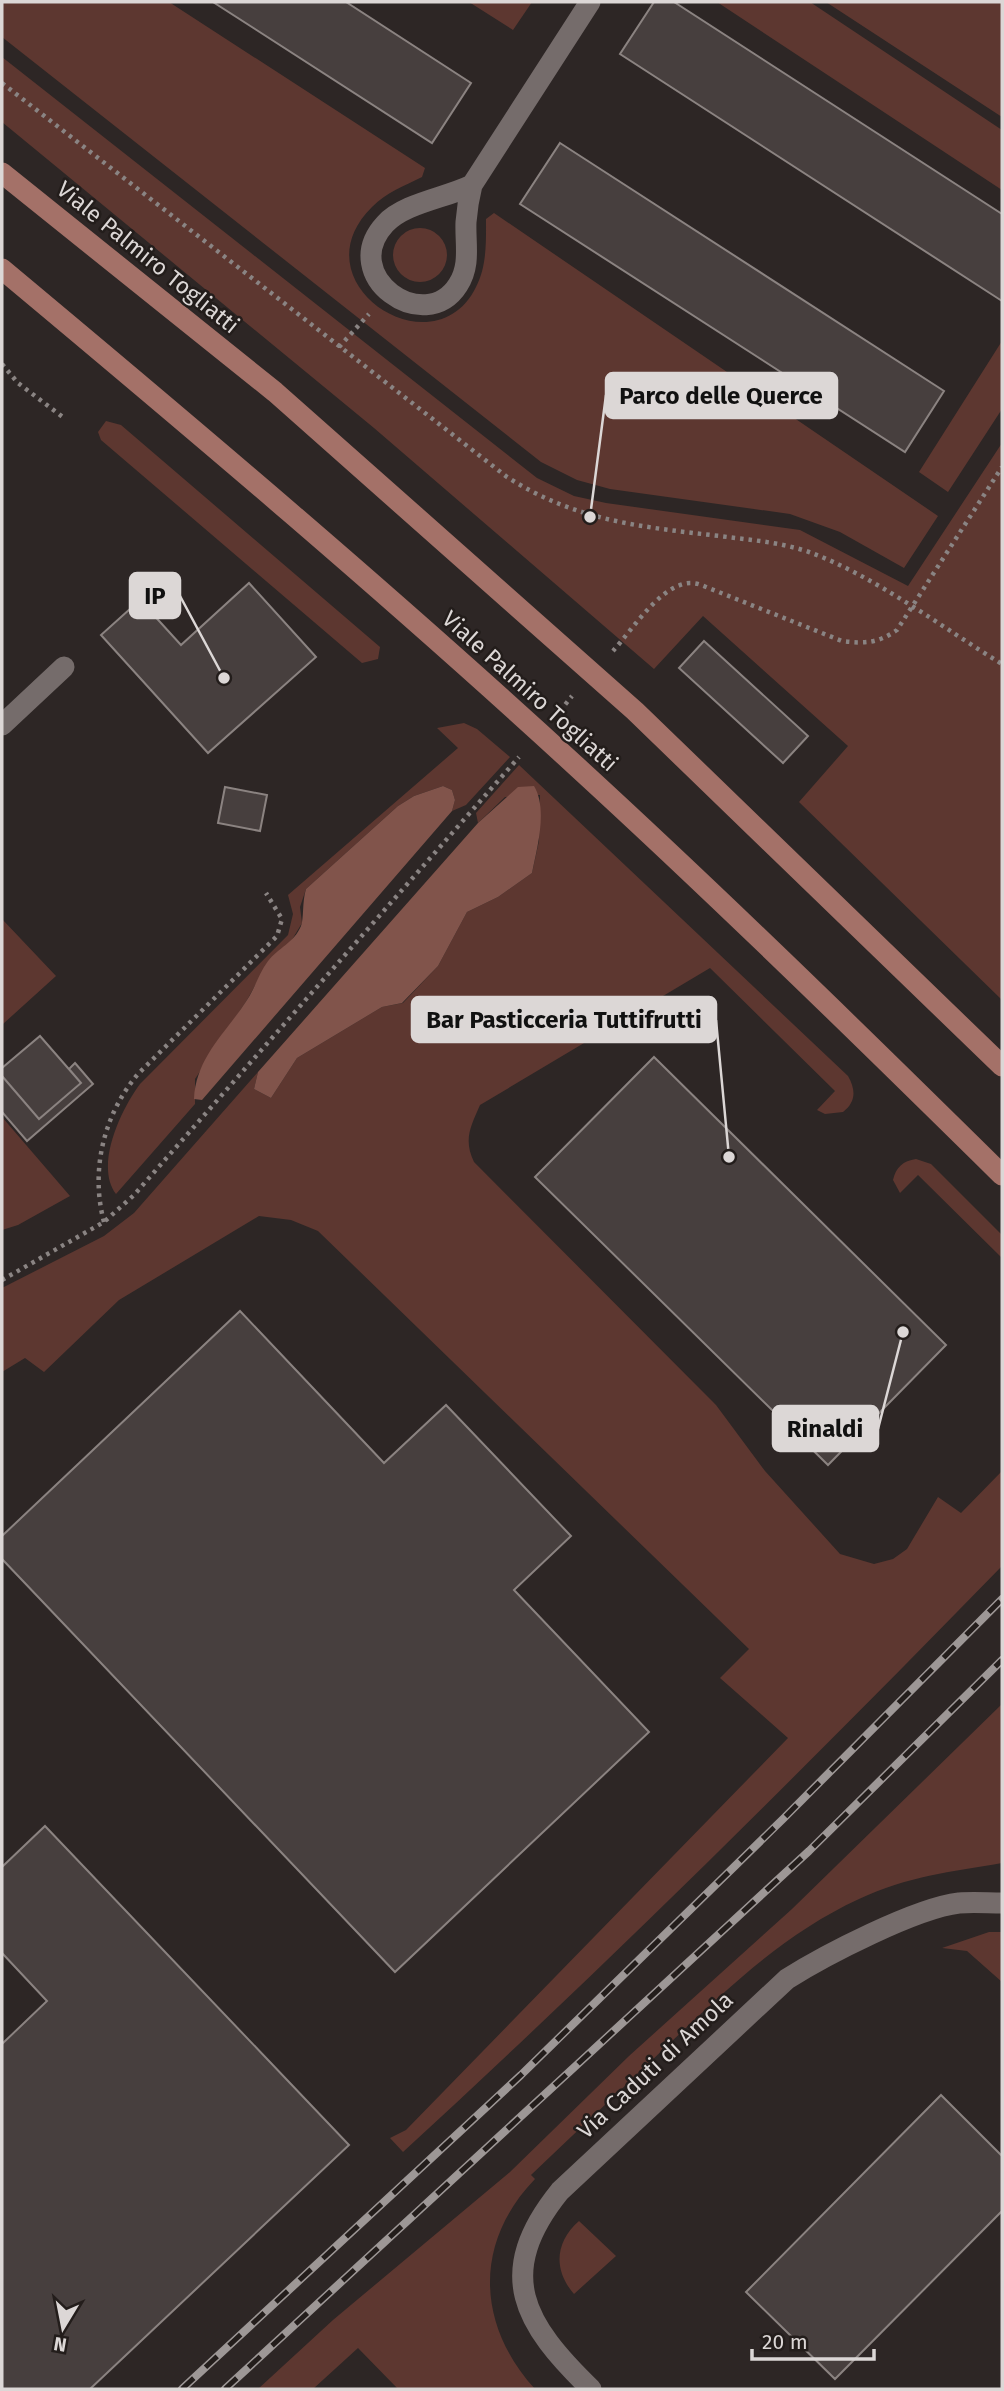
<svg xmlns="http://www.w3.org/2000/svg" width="1004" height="2391" viewBox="0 0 1004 2391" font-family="'Fira Sans',sans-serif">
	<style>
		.green { fill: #5d3730 }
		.forest { fill: #81544b }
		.building { fill: #473f3e; stroke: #8b8381; stroke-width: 2 }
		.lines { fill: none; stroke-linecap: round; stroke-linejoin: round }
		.path { stroke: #8a8483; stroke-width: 4.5; stroke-dasharray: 3.5 5; stroke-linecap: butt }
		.lane { stroke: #756c6b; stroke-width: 21 }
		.street { stroke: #756c6b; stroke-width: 21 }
		.primary { stroke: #a47168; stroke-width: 21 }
		.rail-casing { stroke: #9d9796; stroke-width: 8 }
		.rail { stroke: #231d1b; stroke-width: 5; stroke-dasharray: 16; stroke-linecap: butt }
		.labels { text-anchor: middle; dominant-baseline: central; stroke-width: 5; stroke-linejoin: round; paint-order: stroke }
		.street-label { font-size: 23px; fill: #dcd7d6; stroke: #231d1b }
		.leader { fill: none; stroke: #dcd7d6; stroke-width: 2.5 }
		.callout-dot { fill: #dcd7d6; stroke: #231d1b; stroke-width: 2.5 }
		.callout { fill: #dcd7d6; stroke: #dcd7d6; stroke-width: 2.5 }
		.callout-label { font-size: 24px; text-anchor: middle; font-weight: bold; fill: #111 }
	</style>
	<rect width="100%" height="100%" fill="#2d2625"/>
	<path class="green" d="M2,2H169L425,168L422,177C404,186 387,192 372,207C295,283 434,373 476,287C487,266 486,241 486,219L494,213L938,516L904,568L840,532L790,514L610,489L577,480L541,462L2,37Z
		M469,2H532L513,30Z
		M717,2H810L1002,130V190Z
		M826,2H1002V117Z
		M2,57L537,478L574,496L606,503L800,530L908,586L1002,443V1000L799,802L848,746L703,616L654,669L374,428L2,122Z
		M393 255a27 27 0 1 1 54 0a27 27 0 1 1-54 0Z
		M1002,341V409L948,492L919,472Z
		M106,421L121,425L380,647L378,659L362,663L101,440L98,432Z
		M464,723L477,729L510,757L466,805L452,811L455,800L452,790L443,786L414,796L398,806L306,889L300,907L302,923L290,943L269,960L247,1000L195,1079V1104L116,1194C94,1165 122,1108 140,1084L288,935L293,914L288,895L458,748L437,728Z
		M519,765L848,1076C856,1090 856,1102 843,1112L825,1114L817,1110L835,1091L710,968L480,1105C471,1126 463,1139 474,1162L716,1405L765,1471L840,1554L874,1564L893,1559L907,1549L938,1497L961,1513L1002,1471V1566C807,1766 609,1963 403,2152L390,2138L406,2130L788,1738L720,1678L749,1649L318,1231L291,1220L259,1216L119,1300L44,1372L25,1358L2,1372V1288L104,1236L134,1213L258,1072L254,1089L271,1098L297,1058L382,1007L403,1003L438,966L467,912L498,897L532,873L539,841L540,795L505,797L478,823L476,813Z
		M2,919L56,976L3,1024L2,1023Z
		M2,1117L70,1196L18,1225L2,1230Z
		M916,1159L931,1164L1002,1235V1258L918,1175L900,1193L893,1180C896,1167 903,1161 916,1159Z
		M1002,1704V1863C950,1872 908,1876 859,1899C785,1933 728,1988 670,2043C624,2087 577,2131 531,2175L535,2179C474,2242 476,2324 535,2389H398L358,2348L313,2389H258L333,2320L510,2172L629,2056L792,1909Z
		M989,1932H1002V1982L967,1951L942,1948Z
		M579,2221L616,2256L574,2294C553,2270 555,2242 579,2221Z"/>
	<path class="forest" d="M443,786L452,790L455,800L452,811L202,1100L194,1099C196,1057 226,1033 247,1000C255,988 259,973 268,961C278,948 294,943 301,926C304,919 302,902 306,889L398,806L414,796Z
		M534,786C548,809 537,848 532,873L498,897L467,912L438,966L402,1003L382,1007L297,1058L271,1098L254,1089L258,1072L478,823L518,787Z"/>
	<path class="building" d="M213,2H346L471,83L432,143Z
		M654,2H674L1002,214V301L620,54Z
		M560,143L944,391L905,452L520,204Z
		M249,583L316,657L208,753L101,635L140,600L181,645Z
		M704,641L808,736L783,763L679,668Z
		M225,787L267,795L260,831L218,823Z
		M40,1036L81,1083L39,1119L2,1076V1068Z
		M654,1057L946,1345L828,1465L535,1177Z
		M75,1063L93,1084L27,1141L2,1112V1076L39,1119L81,1083L69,1069Z
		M240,1311L384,1463L446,1405L571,1536L514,1590L649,1732L395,1972L2,1559V1536Z
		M45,1826L349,2145L90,2389H2V2044L47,2001L2,1953V1867Z
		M941,2095L1002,2156V2211L835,2379L746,2292Z"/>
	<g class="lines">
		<path class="path" d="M2,83L507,477C576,521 641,527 720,536C750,540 780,542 809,552C873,575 943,628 1002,664
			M339,347L369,314
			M2,364L18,383L64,418
			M613,651C634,628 668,572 701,585L842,641C865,644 878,643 897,630L1002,467
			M560,711L572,696
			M104,1222C90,1170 104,1114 138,1074L277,936L282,919L266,893
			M2,1280L104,1222L134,1195L519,757"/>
		<path class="lane" d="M2,725L64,667"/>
		<path class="street" d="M472,185C469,197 467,209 466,222C465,244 471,265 458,285C425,337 337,276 385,224C404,203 446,198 472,185Z
			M472,185L590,2
			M591,2389C524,2324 493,2274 560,2191L787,1979C825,1955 916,1908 959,1903C973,1902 988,1903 1002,1903"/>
		<path class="primary" d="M2,173L275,392L635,711L1002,1066
			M2,269C196,431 390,595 576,766C721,899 862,1037 1002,1175"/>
		<defs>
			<path id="rail" d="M182,2389L521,2075L783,1819L1002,1599
				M225,2389L809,1851L1002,1660"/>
		</defs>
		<use href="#rail" class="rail-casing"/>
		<use href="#rail" class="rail"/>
	</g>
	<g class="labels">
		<g class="street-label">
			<text transform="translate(148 257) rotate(39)">Viale Palmiro Togliatti</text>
			<text transform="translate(530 691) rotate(42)">Viale Palmiro Togliatti</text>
			<text transform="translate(655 2065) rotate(-43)">Via Caduti di Amola</text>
		</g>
	</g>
	<path class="leader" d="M590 517L606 395M224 678L180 596M729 1157L716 1020M903 1332L878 1429"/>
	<g class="callout-dot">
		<circle cx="590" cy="517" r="7"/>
		<circle cx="224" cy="678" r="7"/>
		<circle cx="729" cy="1157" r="7"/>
		<circle cx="903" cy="1332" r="7"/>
	</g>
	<g class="callout">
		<rect x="606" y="373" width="231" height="45" rx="7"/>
		<rect x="130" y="573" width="50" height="45" rx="7"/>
		<rect x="412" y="997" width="304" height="45" rx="7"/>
		<rect x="773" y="1406" width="105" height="45" rx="7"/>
	</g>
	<g class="callout-label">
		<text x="721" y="404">Parco delle Querce</text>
		<text x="155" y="604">IP</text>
		<text x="564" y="1028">Bar Pasticceria Tuttifrutti</text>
		<text x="825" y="1437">Rinaldi</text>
	</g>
	<rect width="1004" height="2391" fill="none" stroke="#dcd7d6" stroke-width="7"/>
	<g transform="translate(63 2328) rotate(190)" stroke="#231d1b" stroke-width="5" paint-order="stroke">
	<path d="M0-5L12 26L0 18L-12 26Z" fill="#dcd7d6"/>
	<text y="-10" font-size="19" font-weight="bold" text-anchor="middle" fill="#dcd7d6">N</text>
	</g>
	<path d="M752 2349v10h122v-10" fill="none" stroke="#dcd7d6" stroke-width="3.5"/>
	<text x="762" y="2349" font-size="21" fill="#dcd7d6" stroke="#231d1b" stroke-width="5" paint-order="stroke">20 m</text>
</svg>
